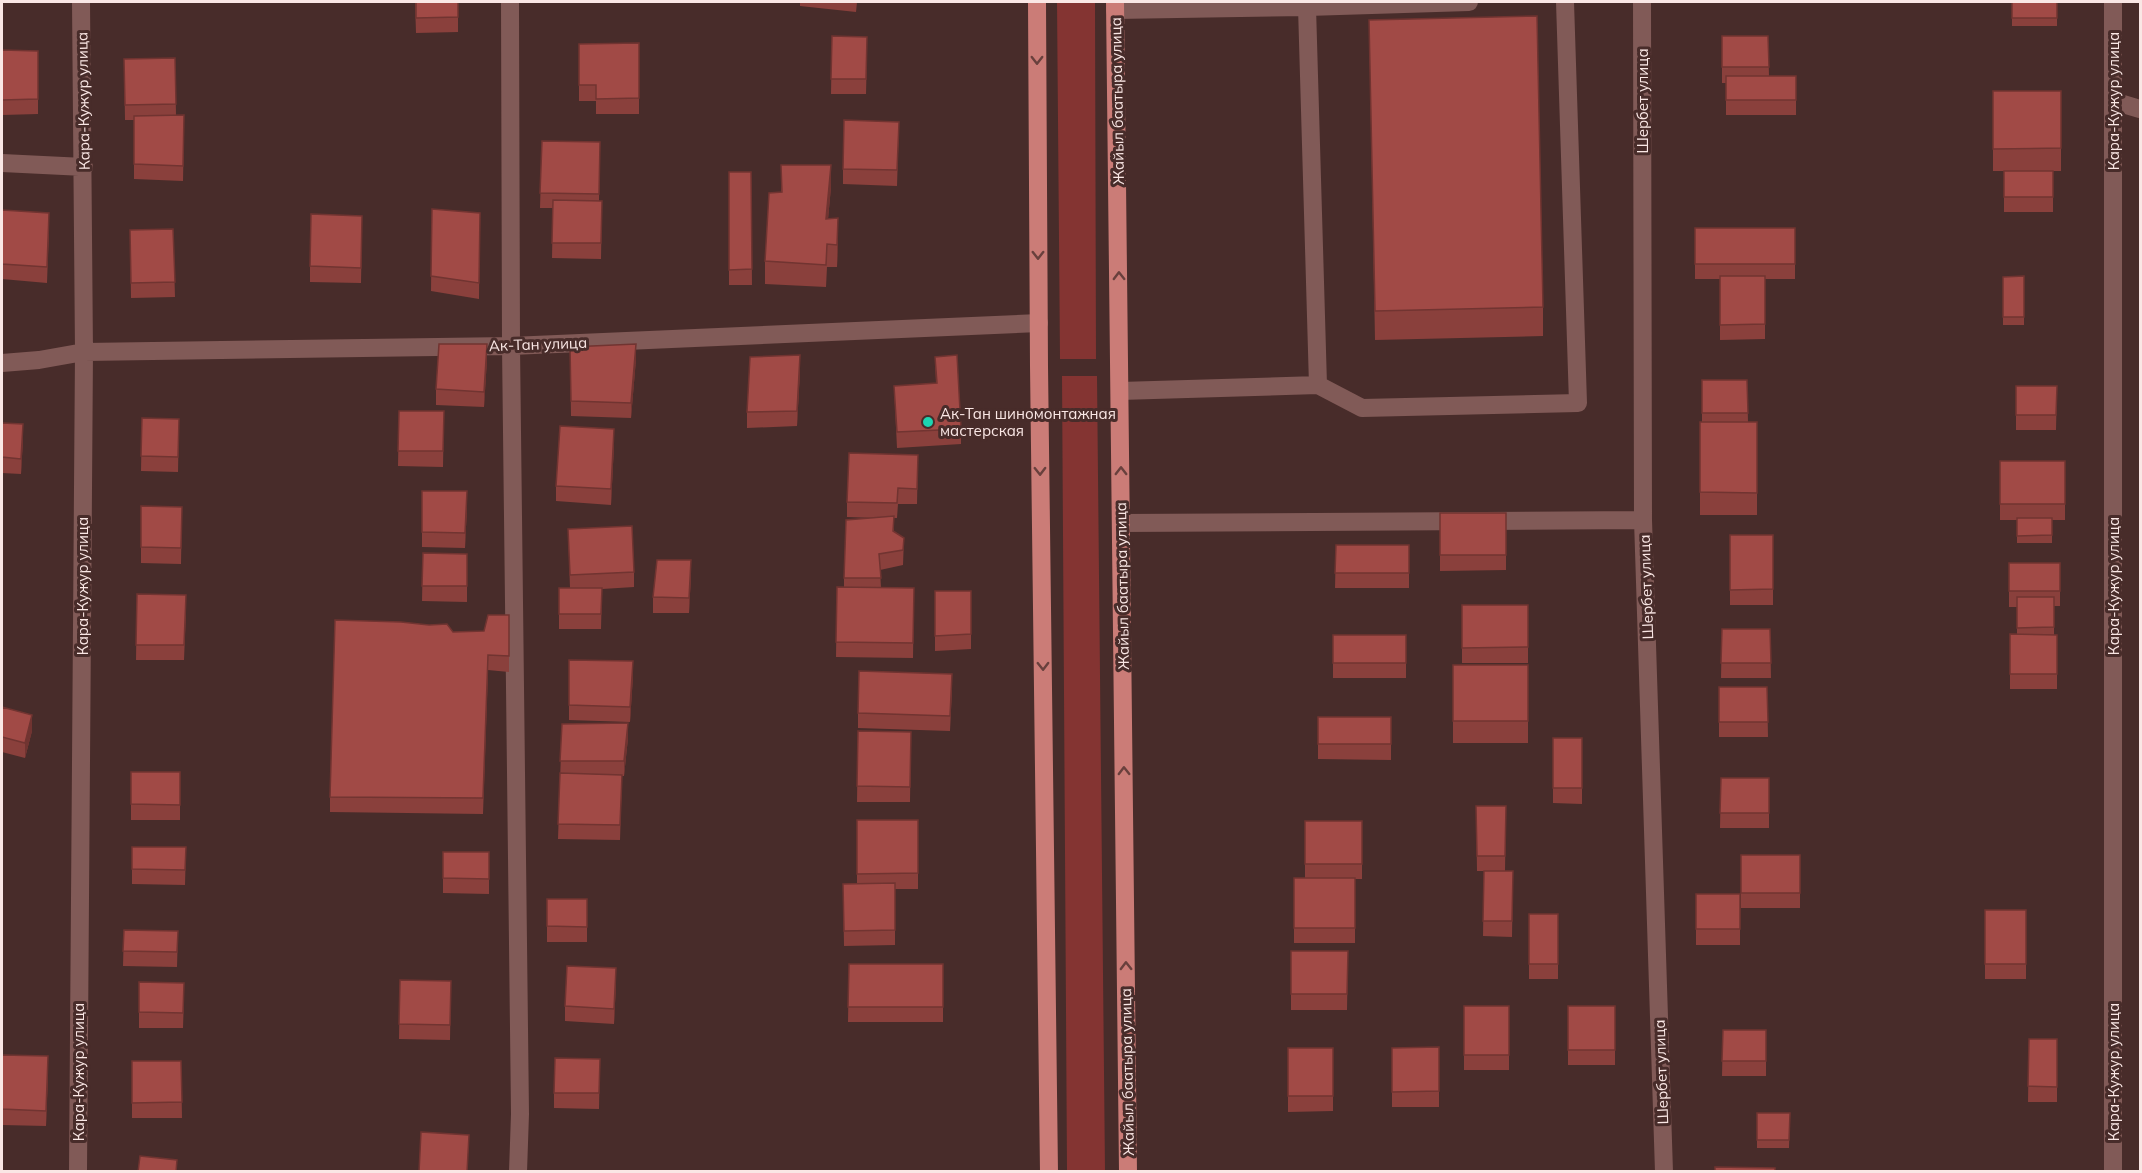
<svg xmlns="http://www.w3.org/2000/svg" width="2142" height="1173" viewBox="0 0 2142 1173" font-family="Mulish,sans-serif">
	<style>
		.green { fill: #843432 }
		.lines { fill: none; stroke-linecap: round; stroke-linejoin: round }
		.minor { stroke: #815a57; stroke-width: 18 }
		.major { stroke: #cb7c77; stroke-width: 18 }
		.wall { fill: #8a403c }
		.shaded-wall { fill: #713431 }
		.building { fill: #a14a46; stroke: #713431; stroke-width: 1.5 }
		.oneway { stroke: #69403d }
		.poi-dot { fill: #1cd5b1; stroke: #482c2a; stroke-width: 2 }
		.labels { text-anchor: middle; dominant-baseline: central; stroke-width: 6; stroke-linejoin: round; paint-order: stroke }
		.street-label { font-size: 15px; fill: #fae7e5; stroke: #482c2a }
		.poi-label { font-size: 15px; fill: #fae7e5; stroke: #482c2a; text-anchor: start }
	</style>
	<rect width="100%" height="100%" fill="#482c2a"/>
	<path class="green" d="M1057,2H1095L1096,359H1060Z
		M1062,376H1097L1105,1171H1067Z"/>
	<g class="lines">
		<path class="minor" d="M510,2L511,346L520,1114L518,1172
			M1642,2L1643,520L1664,1172
			M2113,2V1172
			M1307,7L1469,2
			M1115,10L1307,7L1318,385L1120,391
			M2113,101L2140,109
			M2,163L84,167
			M2,363L39,360L84,352L511,346L1039,323
			M1318,385L1362,408L1578,403L1565,2
			M1121,523L1643,520
			M78,1172L84,352L81,2"/>
		<path class="major" d="M1037,2L1039,366L1049,1172
			M1115,2L1128,1172"/>
	</g>
	<path class="wall" d="M415,2L458,17V32L416,33Z
		M800,2H857L856,12L800,6Z
		M2012,2H2057V26H2012Z
		M1369,20L1543,307V336L1375,340Z
		M832,36L867,52L866,94H831Z
		M1722,36H1768L1769,76H1796V115H1726V83H1722Z
		M639,43V114H596V101H579V44Z
		M2,50L38,51V114L2,115Z
		M175,58L176,115L184,130L183,181L134,179V120H125L124,59Z
		M1993,91H2061V171H2053V212H2004V171H1993Z
		M899,122L897,186L843,184V169Z
		M542,141L600,142L599,201H602L601,259L552,258L553,208H540Z
		M781,165L831,187L828,219L838,241L837,267H827L826,287L765,284V261L781,192Z
		M729,172H751L752,285H729Z
		M432,209L480,213L479,299L431,291Z
		M2,210L49,228L47,283L2,279Z
		M1695,228H1795V279H1765V339L1720,340V279H1695Z
		M173,229L175,297L131,298L130,230Z
		M362,231L361,283L310,282V266Z
		M2024,276V325H2003V277Z
		M570,347L636,359L631,418L571,416Z
		M935,357L961,429V444L897,448L894,386L936,384Z
		M487,359L484,407L436,405V389Z
		M800,371L797,426L747,428V412Z
		M1702,380H1747L1748,422H1757V515H1700V422H1702Z
		M2016,386H2057L2056,430H2016Z
		M399,411H444L443,467L398,466Z
		M142,418L179,419L178,472L141,471Z
		M2,423L23,439L21,474L2,473Z
		M614,445L611,505L556,501V486Z
		M918,455L917,504H898L897,518H894V532L904,538L903,565L880,570L881,588H914L913,658L836,657L837,587H844V578L875,518L847,517V502Z
		M2000,461H2065V520H2052V543H2017V520H2000Z
		M422,491L467,506L465,548L422,547Z
		M141,506L182,507L181,564L141,563Z
		M1440,513H1506V570L1440,571Z
		M568,529L634,572V587L602,589L601,629H559V588H570Z
		M1730,535H1773V605H1730Z
		M1336,545H1409V588H1335Z
		M423,553L467,554V602L422,601Z
		M2009,563H2060V606H2054V635H2057V689H2010V634H2017V607H2009Z
		M691,575L689,613H653V597Z
		M935,591H971V649L935,651Z
		M137,594L186,610L184,660H136Z
		M1462,605H1528V663H1462Z
		M509,615V672L488,670L483,814L330,812V797L453,632L484,631Z
		M1722,629H1770L1771,678H1721Z
		M1333,635H1406V678H1333Z
		M569,660L633,676L630,722L569,720Z
		M1453,665H1528V743H1453Z
		M1719,687H1767L1768,737H1719Z
		M952,689L950,731L858,728V713Z
		M2,707L32,731L25,758L2,752Z
		M1318,717H1391V760L1318,759Z
		M562,724L628,738L624,776H622L620,840L558,839Z
		M858,731L911,732L910,802H857Z
		M1553,738H1582V804L1553,803Z
		M131,772H180V820H131Z
		M1721,778H1769V828H1720Z
		M1476,806H1506L1505,871H1477Z
		M857,820H918V889H895V945L844,946L843,884L857,883Z
		M1305,821H1362V879H1355V943H1294V878H1305Z
		M132,847H186L185,885L132,884Z
		M443,852H489V894L443,893Z
		M1741,855H1800V908H1741Z
		M1484,871H1513L1512,937L1483,936Z
		M1696,894H1740V945H1696Z
		M547,899H587V942H547Z
		M1985,910H2026V979H1985Z
		M1529,914H1558V979H1529Z
		M124,930L178,931L177,967L123,966Z
		M1291,951H1348L1347,1010H1291Z
		M849,964H943V1022H848Z
		M400,980L451,981L450,1040L399,1039Z
		M139,982L184,998L183,1028H139Z
		M616,983L614,1024L565,1021V1006Z
		M1464,1006H1509V1070H1464Z
		M1568,1006H1615V1065H1568Z
		M1723,1030H1766V1076H1722Z
		M2029,1039H2057V1102H2028Z
		M1439,1047V1107H1392V1048Z
		M1288,1048H1333V1111L1288,1112Z
		M2,1055L48,1072L46,1126L2,1125Z
		M600,1059L599,1109L554,1108V1093Z
		M132,1061H181L182,1118H132Z
		M1757,1113H1790L1789,1148H1757Z"/>
	<path class="shaded-wall" d="M831,165V187L826,241V219Z
		M838,218V241L837,267V245Z
		M487,344V359L484,407V392Z
		M636,344V359L631,418V403Z
		M800,355V371L797,426V411Z
		M23,424V439L21,474V459Z
		M614,429V445L611,505V489Z
		M467,491V506L465,548V533Z
		M691,560V575L689,613V598Z
		M633,661V676L630,722V707Z
		M32,715V731L25,758V743Z
		M628,723V738L624,776V761Z
		M616,968V983L614,1024V1009Z
		M48,1056V1072L46,1126V1111Z"/>
	<path class="building" d="M416,2H458V17L416,18Z
		M2012,2H2057V18H2012Z
		M1537,16L1543,307L1375,311L1369,20Z
		M832,36L867,37L866,79H831Z
		M1722,36H1768L1769,67H1722Z
		M639,43V98L596,99V85H579V44Z
		M2,50L38,51V99L2,100Z
		M175,58L176,104L125,105L124,59Z
		M1726,76H1796V100H1726Z
		M1993,91H2061V148L1993,149Z
		M184,115L183,166L134,164V116Z
		M844,120L899,122L897,170L843,169Z
		M542,141L600,142L599,194L540,193Z
		M781,165H831L826,219L838,218L837,245L827,244L826,265L765,261L769,193L782,192Z
		M2004,171H2053V197H2004Z
		M729,172H751L752,269L729,270Z
		M553,200L602,201L601,243H552Z
		M432,209L480,213L479,283L431,276Z
		M2,210L49,213L47,267L2,264Z
		M311,214L362,216L361,268L310,266Z
		M1695,228H1795V264H1695Z
		M173,229L175,282L131,283L130,230Z
		M1720,276H1765V324L1720,325Z
		M2024,276V317H2003V277Z
		M439,344H487L484,392L436,389Z
		M636,344L631,403L571,401L570,347Z
		M800,355L797,411L747,412L750,357Z
		M957,355L961,429L897,432L894,386L937,383L935,357Z
		M1702,380H1747L1748,413H1702Z
		M2016,386H2057L2056,415H2016Z
		M399,411H444L443,451H398Z
		M142,418L179,419L178,457L141,456Z
		M1700,422H1757V493L1700,492Z
		M2,423L23,424L21,459L2,457Z
		M560,426L614,429L611,489L556,486Z
		M849,453L918,455L917,489L898,488L897,503L847,502Z
		M2000,461H2065V504H2000Z
		M422,491H467L465,533L422,532Z
		M141,506L182,507L181,548L141,547Z
		M1440,513H1506V555H1440Z
		M894,516L893,531L904,538L903,550L879,554L881,578H844L846,520Z
		M2017,518H2052V535L2017,536Z
		M632,526L634,572L570,575L568,529Z
		M1730,535H1773V589L1730,590Z
		M1336,545H1409V573H1335Z
		M423,553L467,554V586H422Z
		M657,560H691L689,598L653,597Z
		M2009,563H2060V591H2009Z
		M837,587L914,588L913,643L836,642Z
		M559,588H602L601,614H559Z
		M935,591H971V634L935,636Z
		M137,594L186,595L184,645H136Z
		M2017,597H2054V627L2017,628Z
		M1462,605H1528V647L1462,648Z
		M488,615H509V656L488,655L483,798L330,797L335,620L401,622L429,625L447,624L453,632L484,631Z
		M1722,629H1770L1771,663H1721Z
		M2010,634L2057,635V674H2010Z
		M1333,635H1406V663H1333Z
		M569,660L633,661L630,707L569,705Z
		M1453,665H1528V721H1453Z
		M859,671L952,674L950,716L858,713Z
		M1719,687H1767L1768,722H1719Z
		M2,707L32,715L25,743L2,737Z
		M1318,717H1391V744H1318Z
		M628,723L624,761H560L562,724Z
		M858,731L911,732L910,787L857,786Z
		M1553,738H1582V788H1553Z
		M131,772H180V805L131,804Z
		M560,773L622,775L620,825L558,824Z
		M1721,778H1769V813H1720Z
		M1476,806H1506L1505,856H1477Z
		M857,820H918V873L857,874Z
		M1305,821H1362V864H1305Z
		M132,847H186L185,870L132,869Z
		M443,852H489V879L443,878Z
		M1741,855H1800V893H1741Z
		M1484,871H1513L1512,921H1483Z
		M1294,878H1355V928H1294Z
		M895,883V930L844,931L843,884Z
		M1696,894H1740V929H1696Z
		M547,899H587V927L547,926Z
		M1985,910H2026V964H1985Z
		M1529,914H1558V964H1529Z
		M124,930L178,931L177,952L123,951Z
		M1291,951H1348L1347,994H1291Z
		M849,964H943V1007H848Z
		M567,966L616,968L614,1009L565,1006Z
		M400,980L451,981L450,1025L399,1024Z
		M139,982L184,983L183,1013L139,1012Z
		M1464,1006H1509V1055H1464Z
		M1568,1006H1615V1050H1568Z
		M1723,1030H1766V1061H1722Z
		M2029,1039H2057V1087L2028,1086Z
		M1439,1047V1091L1392,1092V1048Z
		M1288,1048H1333V1096H1288Z
		M2,1055L48,1056L46,1111L2,1109Z
		M555,1058L600,1059L599,1093H554Z
		M132,1061H181L182,1102L132,1103Z
		M1757,1113H1790L1789,1140H1757Z
		M421,1132L469,1135L467,1172H419Z
		M140,1156L177,1160L176,1172H138Z
		M1715,1167L1775,1168V1172H1715Z"/>
	<defs><path id="oneway-chevron" d="M-2-3.5L2.5 0L-2 3.5" fill="none" stroke-width="1.6" stroke-linecap="round" stroke-linejoin="round" transform="scale(1.5)"/></defs>
	<g class="oneway">
		<use href="#oneway-chevron" transform="translate(1037 60) rotate(90)"/>
		<use href="#oneway-chevron" transform="translate(1038 255) rotate(90)"/>
		<use href="#oneway-chevron" transform="translate(1119 276) rotate(-91)"/>
		<use href="#oneway-chevron" transform="translate(1040 471) rotate(89)"/>
		<use href="#oneway-chevron" transform="translate(1121 471) rotate(-90)"/>
		<use href="#oneway-chevron" transform="translate(1043 666) rotate(89)"/>
		<use href="#oneway-chevron" transform="translate(1124 771) rotate(-91)"/>
		<use href="#oneway-chevron" transform="translate(1126 966) rotate(-91)"/>
	</g>
	<circle class="poi-dot" cx="928" cy="422" r="6"/>
	<g class="labels">
		<g class="street-label">
			<text transform="translate(83 101) rotate(-91)">Кара-Кужур улица</text>
			<text transform="translate(1117 101) rotate(-91)">Жайыл баатыра улица</text>
			<text transform="translate(1642 101) rotate(-90)">Шербет улица</text>
			<text transform="translate(2113 101) rotate(-90)">Кара-Кужур улица</text>
			<text transform="translate(538 344) rotate(-2)">Ак-Тан улица</text>
			<text transform="translate(82 586) rotate(-90)">Кара-Кужур улица</text>
			<text transform="translate(1122 586) rotate(-91)">Жайыл баатыра улица</text>
			<text transform="translate(2113 586) rotate(-90)">Кара-Кужур улица</text>
			<text transform="translate(1646 587) rotate(-92)">Шербет улица</text>
			<text transform="translate(78 1072) rotate(-90)">Кара-Кужур улица</text>
			<text transform="translate(1127 1072) rotate(-91)">Жайыл баатыра улица</text>
			<text transform="translate(1661 1072) rotate(-92)">Шербет улица</text>
			<text transform="translate(2113 1072) rotate(-90)">Кара-Кужур улица</text>
		</g>
		<g class="poi-label">
			<text x="940" y="413">Ак-Тан шиномонтажная<tspan x="940" dy="17">мастерская</tspan></text>
		</g>
	</g>
	<rect width="2142" height="1173" fill="none" stroke="#fae7e5" stroke-width="6"/>
</svg>
